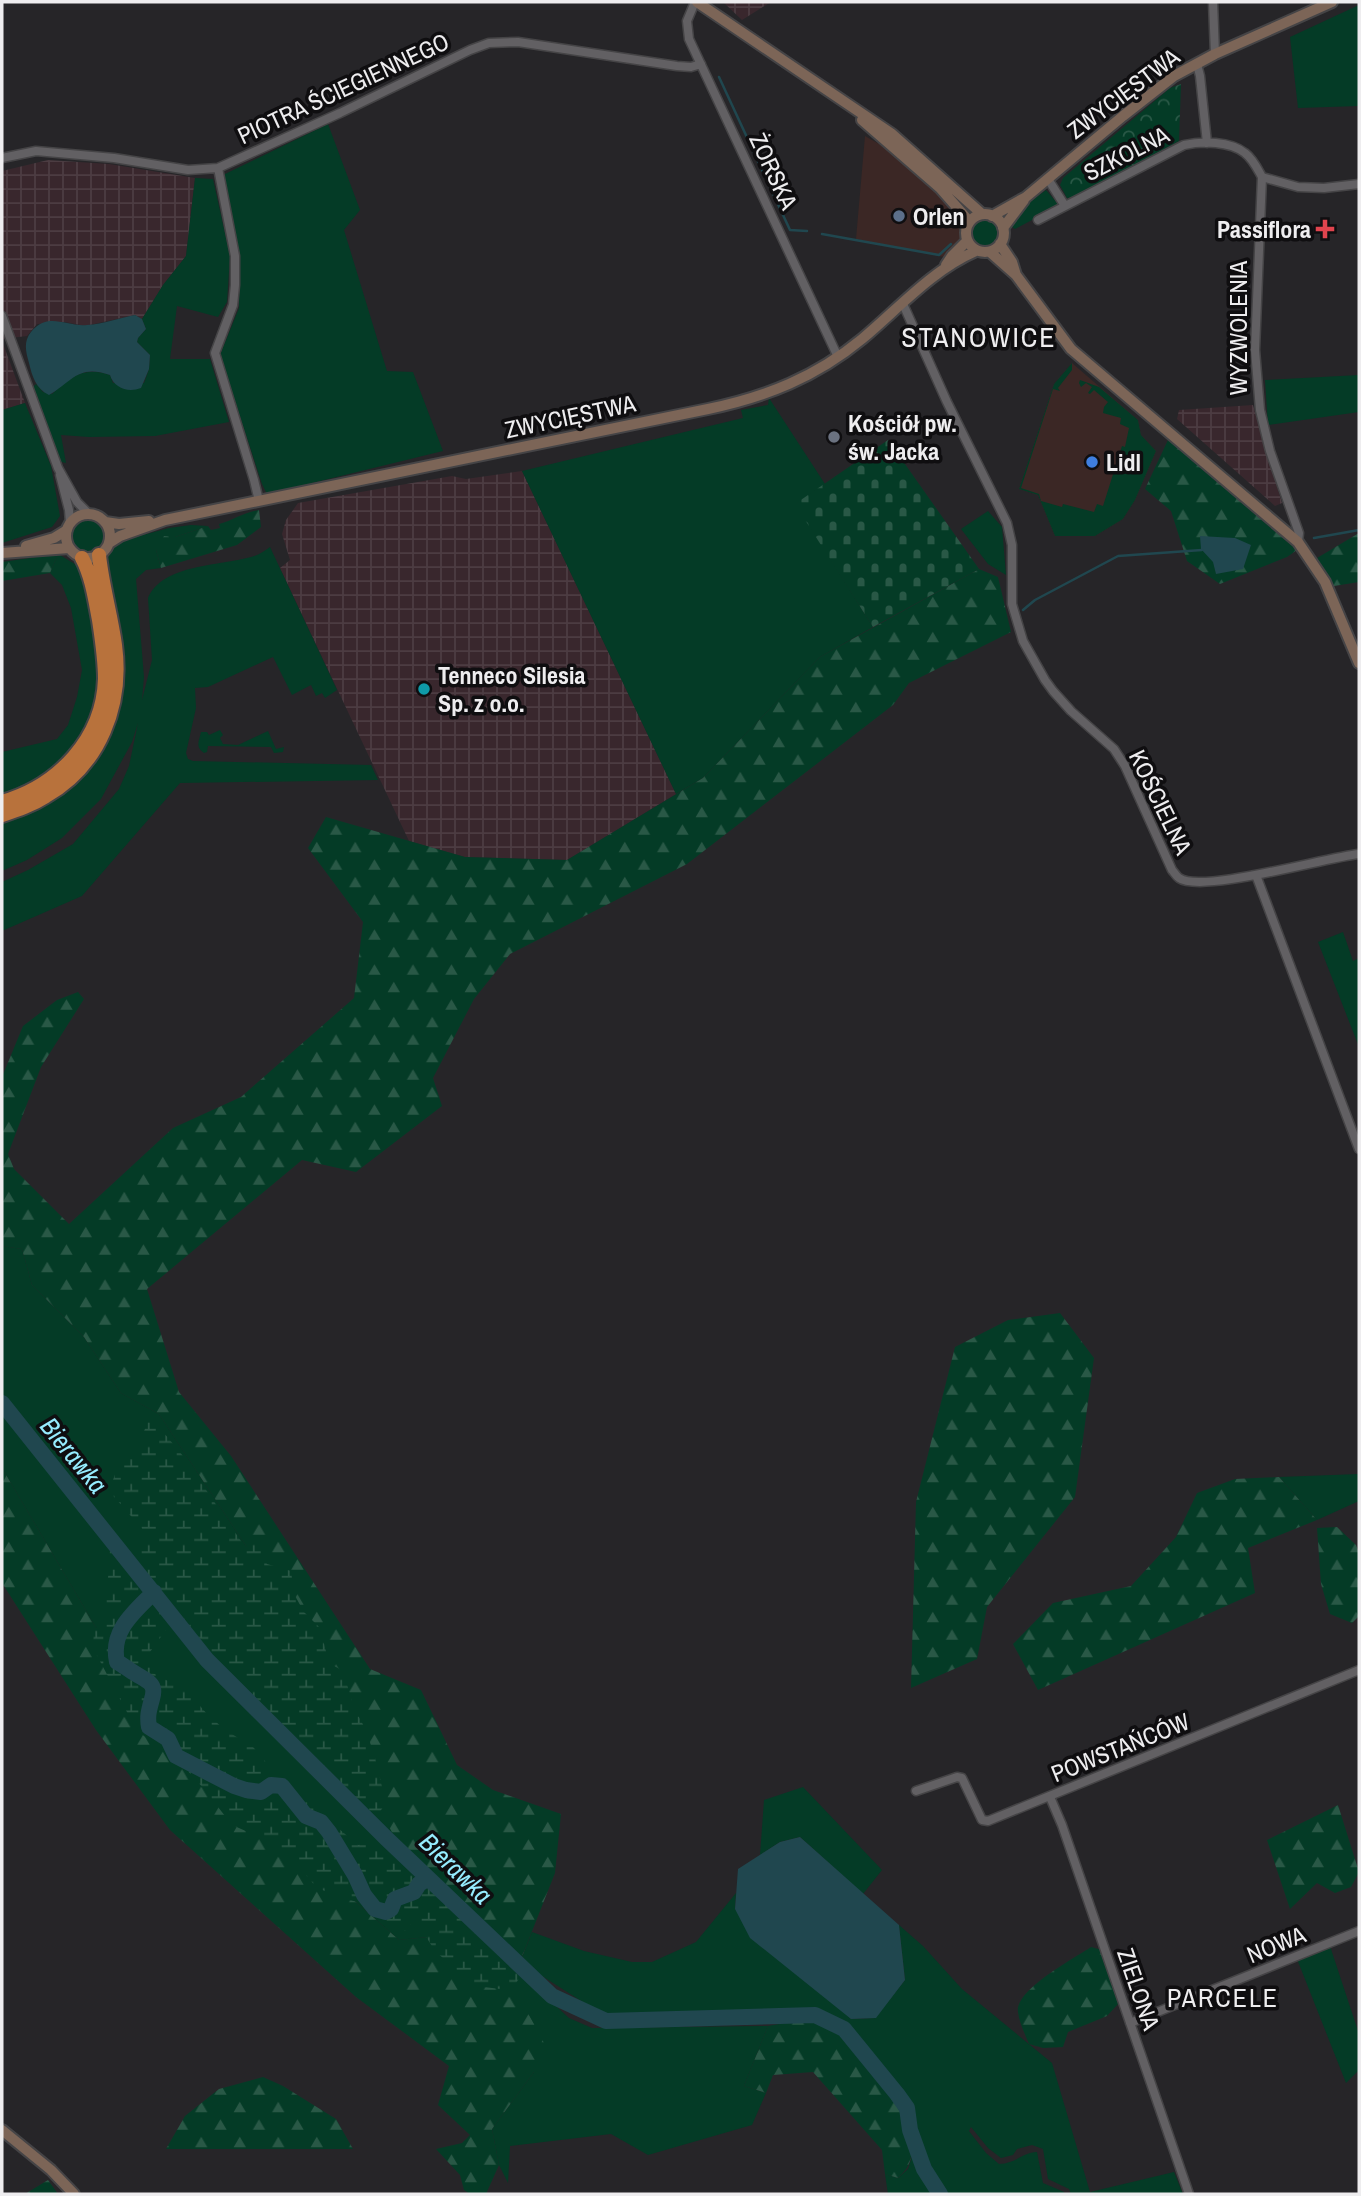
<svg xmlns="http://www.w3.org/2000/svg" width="1361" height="2196" viewBox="0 0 1361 2196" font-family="'Archivo Narrow',sans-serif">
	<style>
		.commercial { fill: #3b2725 }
		.industrial { fill: url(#industrial-grid) }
		.grass { fill: #043b26 }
		.forest { fill: url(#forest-firs) }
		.wetland { fill: url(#wetland-marsh) }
		.cemetery { fill: url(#cemetery-stones) }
		.park { fill: url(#park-crowns) }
		.water { fill: #20474f }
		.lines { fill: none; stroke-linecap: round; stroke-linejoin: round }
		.stream { stroke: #20474f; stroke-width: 2.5 }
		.river { stroke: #20474f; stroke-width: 16 }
		.street-casing { stroke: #454446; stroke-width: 11 }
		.secondary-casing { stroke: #454446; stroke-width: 14 }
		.highway-casing { stroke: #454446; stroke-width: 18 }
		.street { stroke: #626063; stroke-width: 8 }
		.secondary { stroke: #7c6557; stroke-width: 10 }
		.highway { stroke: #b8723c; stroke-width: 14 }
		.service-dot { fill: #5c6f8a; stroke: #0f0e10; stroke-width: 2.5 }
		.health-dot { fill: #e0444e; stroke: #0f0e10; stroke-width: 2.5 }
		.worship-dot { fill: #6b7280; stroke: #0f0e10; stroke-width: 2.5 }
		.shop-dot { fill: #3f7fe0; stroke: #0f0e10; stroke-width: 2.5 }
		.culture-dot { fill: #0f9aa8; stroke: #0f0e10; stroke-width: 2.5 }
		.labels { text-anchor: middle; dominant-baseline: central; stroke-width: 7; stroke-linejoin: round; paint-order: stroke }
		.street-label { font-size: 24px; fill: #eeedef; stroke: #0f0e10 }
		.poi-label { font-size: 24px; font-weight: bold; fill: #eeedef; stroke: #0f0e10; text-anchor: start }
		.water-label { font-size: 26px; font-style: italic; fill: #96ecfe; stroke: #0f0e10 }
		.neighbourhood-label { font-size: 26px; letter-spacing: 2px; fill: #eeedef; stroke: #0f0e10 }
		.quarter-label { font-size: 28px; letter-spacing: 2px; fill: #eeedef; stroke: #0f0e10 }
	</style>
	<defs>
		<pattern id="industrial-grid" width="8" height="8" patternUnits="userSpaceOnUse" patternTransform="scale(1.75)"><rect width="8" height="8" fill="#39272d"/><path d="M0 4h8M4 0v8" fill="none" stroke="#4c3c42"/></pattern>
		<pattern id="forest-firs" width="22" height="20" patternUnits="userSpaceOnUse" patternTransform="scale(1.75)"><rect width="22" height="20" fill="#043b26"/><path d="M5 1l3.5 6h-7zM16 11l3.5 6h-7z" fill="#295846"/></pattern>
		<pattern id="wetland-marsh" width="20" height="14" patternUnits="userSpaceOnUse" patternTransform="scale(1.75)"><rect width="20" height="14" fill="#043b26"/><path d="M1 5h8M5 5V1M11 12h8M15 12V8" fill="none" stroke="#295846"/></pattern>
		<pattern id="cemetery-stones" width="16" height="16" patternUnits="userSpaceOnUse" patternTransform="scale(1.75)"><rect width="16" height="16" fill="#043b26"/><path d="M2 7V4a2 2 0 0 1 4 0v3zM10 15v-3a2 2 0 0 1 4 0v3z" fill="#295846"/></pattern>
		<pattern id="park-crowns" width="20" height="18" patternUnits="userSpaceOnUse" patternTransform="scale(1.75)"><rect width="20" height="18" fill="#043b26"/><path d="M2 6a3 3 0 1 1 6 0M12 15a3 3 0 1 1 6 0" fill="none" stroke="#295846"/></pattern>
	</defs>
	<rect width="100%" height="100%" fill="#262528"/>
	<path class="commercial" d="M865,136L895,153L950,202L960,214L963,223L960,240L944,257L856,239Z
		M1072,363L1138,420L1141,435L1156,451L1135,500L1123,519L1095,536H1055L1038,495L1019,489L1054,384Z"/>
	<path class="industrial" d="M723,2H771L742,20Z
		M48,160L109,164L195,178L186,256L163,285L142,319L135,315L85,326L65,322L37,324L27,336L2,339V171Z
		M2,341L25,403L2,410Z
		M1253,405L1282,503L1275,506L1177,419L1179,410Z
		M522,471L676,794L567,860L465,857L409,841L280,568L290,560L282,534L286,520L298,503L452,476L466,479Z"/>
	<path class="grass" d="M1359,5V106L1298,108L1290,37Z
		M328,124L360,210L344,230L387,371L413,372L443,451L267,494L262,484L220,355L239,308L240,262L223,175Z
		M195,178L213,179L230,256L227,302L218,317L177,306L170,359H210L229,422L155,436L89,437L61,435L66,463L58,461L31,389L36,384L43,392L52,394C71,376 84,366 110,375L113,383H144L149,369L150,355L137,342L138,338L146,329L142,319L163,285L186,256Z
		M1046,190L1058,204L1047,212L1015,229L1012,227C1014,212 1034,199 1046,190Z
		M972 233a13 13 0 1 1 26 0a13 13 0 1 1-26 0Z
		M1072,363V370L1058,388L1060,391L1053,389L1021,488L1039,494L1041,501L1062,507L1063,504L1094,512L1097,504L1103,506L1122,446L1125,447L1129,428L1120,424L1121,418L1103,413L1104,407L1108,402L1094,390L1090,394L1088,393L1092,387L1086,383L1081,387L1079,383L1080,380L1099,387L1138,420L1141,435L1156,451L1135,500L1123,519L1095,536H1055L1038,495L1019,489L1054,384Z
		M1359,375V412L1268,425L1265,380Z
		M769,398L825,484L796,504L873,627L820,657L703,778L676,794L522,471L743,418L741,410L768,405Z
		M25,403L51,466L60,516L52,527L2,543V410Z
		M988,511L1002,527L1006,575L988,564L961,529Z
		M72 536a16 16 0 1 1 32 0a16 16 0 1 1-32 0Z
		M191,525L208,526L175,537L156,550L161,568L146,570L136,579L144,677L142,700L152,660L148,598C163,564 219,566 251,557C258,556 264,551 270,547L337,690L325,698L322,693L316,696L311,685L292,695L273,657L208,687L195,688L196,708L186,753L188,759L193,761L371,765L378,780L180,783L82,896L2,931V882L28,870L73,844L119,789L129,766L138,723L132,742L101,799L62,838L27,860L2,871V821L47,804L63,793L80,778L96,759L109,737L119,706L122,692L105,567C107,552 115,545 127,536L128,539L169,528Z
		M58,554L80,567C101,644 118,722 44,775C30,785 19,793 2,798V752L57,739L68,725L77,697L82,670L71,608L62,585L50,573Z
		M220,730L223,735L220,738L223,744L238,745L268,731L276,749L284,747L283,752L274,753L271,747L208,746L207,752L204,753C195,747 199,741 201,732H207L209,735Z
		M1343,932L1353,961L1359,958V1047L1318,942Z
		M2,1246L22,1249L32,1285L84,1337L121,1393L159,1414L341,1690L398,1844L465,1909L447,1935L399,1940L290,1844L121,1670L2,1468Z
		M1359,1474V1501L1317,1520L1279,1477Z
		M803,1787L882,1870L863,1894L800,1837L780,1842L760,1855L764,1800Z
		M736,1893L735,1909L851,2019L875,2018L905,1980L899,1925L923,1946L962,1989L1052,2063L1090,2192L1174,2172L1183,2194H1071L1069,2189L1048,2179L1043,2149L1032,2145L1017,2149L1013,2155L1001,2158L988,2148L971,2127L969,2131L986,2153L999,2164C1017,2163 1023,2152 1037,2152L1043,2183L1064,2192L1065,2194H944L930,2173L916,2135L910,2106L851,2031L827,2016L812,2011L608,2018L520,1962L532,1932L584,1951L632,1962H652L696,1942Z
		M1330,1946L1359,2034V2070L1346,2083L1297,1959Z
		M517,1970L569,2018L592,2028L768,2026L744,2086L766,2093L752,2125L648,2155L611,2134L510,2146L508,2183L499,2165L492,2129L534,2072L512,1982Z
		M913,2153L923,2176L936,2194H888L885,2174L898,2178L908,2169Z"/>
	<path class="forest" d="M1168,440L1297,550L1287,557L1220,584L1187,561L1171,511L1145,489Z
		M259,510L261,527L237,545L161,568L156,550L164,536L175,537L208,526L211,530L220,528L219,524C234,520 244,512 259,510Z
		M1359,533V582L1334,586L1317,558Z
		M58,554L50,573L2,581V562Z
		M979,569L998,577L1011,632L909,683L893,705L687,864L510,954L474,999L433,1078L442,1106L356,1172L302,1160L147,1289L179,1392L231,1456L370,1669L421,1690L457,1765L493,1790L561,1814L555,1873L512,1982L544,2043L534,2072L492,2129L499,2165L486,2194H470L464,2190L460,2175L436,2149L462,2143L470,2135L438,2105L449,2066L356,1997L170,1830L96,1730L2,1583V1468L121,1670L290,1844L399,1940L447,1935L465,1908L398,1844L354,1758L341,1690L159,1414L121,1393L84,1337L32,1285L22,1249L2,1246V1077L23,1026L57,1000L78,992L84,999L41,1067L8,1154L14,1169L69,1224L173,1128L241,1097L354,998L363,922L308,848L326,817L465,857L567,860L703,778L820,657Z
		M1060,1313L1094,1358L1075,1497L987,1607L977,1659L911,1688L916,1502L955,1347L1008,1320Z
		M1279,1477L1317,1520L1248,1548L1255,1593L1038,1690L1013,1644L1053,1603L1131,1586L1176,1537L1197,1493L1235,1479Z
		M1337,1527L1356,1545L1359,1553V1616L1352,1623L1330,1614L1321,1584L1317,1528Z
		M1338,1805L1359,1872L1351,1887L1335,1893L1317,1883L1290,1909L1267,1840Z
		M1091,1947L1102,1950L1119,2003L1107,2016L1068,2032L1063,2047L1043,2048L1029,2044C1025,2034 1019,2022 1018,2012C1015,1990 1073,1959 1091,1947Z
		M812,2018L841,2032L901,2104C899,2134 927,2152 898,2178L885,2174L882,2150L813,2072L773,2075L766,2093L744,2086L768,2026Z
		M263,2077L283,2086L336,2119L353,2149H166L185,2116L219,2089Z
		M48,2180L58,2194H25Z"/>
	<path class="wetland" d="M150,1416L183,1456L245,1547L257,1543L267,1564L291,1571L294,1594L304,1612L320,1628L329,1663L343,1671L354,1708L366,1730L375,1758L386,1803L374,1820L176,1616L150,1652L151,1672L187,1691L207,1714L224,1729L254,1748L278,1777L358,1845L379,1843L392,1860L415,1862L527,1968L516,1983L509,1990L475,1986L435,1951L415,1919L405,1931L394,1928L358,1902L340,1898L316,1887L290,1856L264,1839L232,1825L204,1789L178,1760L137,1731L93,1648L94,1630L105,1621C105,1595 110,1571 110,1546L131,1547L151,1539L109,1491L121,1458L139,1444Z"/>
	<path class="cemetery" d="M888,440L979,569L873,627L795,504Z"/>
	<path class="park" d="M1181,84L1179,141L1075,197L1067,198L1060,185L1063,178L1170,88Z"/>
	<path class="water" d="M135,315L142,319L146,329L138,338L137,342L150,355L149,369L141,388C128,393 114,388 110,375C78,364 73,381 49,395C36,389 32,376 29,363C26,352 23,342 31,332C48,311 66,327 87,325C103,324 119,318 135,315Z
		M1200,536L1235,538L1251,545L1243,569L1216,574L1213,562L1201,549Z
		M800,1837L899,1925L905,1980L876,2018L851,2019L750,1938L735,1909L738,1869L780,1842Z"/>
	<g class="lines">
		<path class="stream" d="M719,77L790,230L807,231
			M822,234L939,255L951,244
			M1314,538L1359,530
			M1023,610L1035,600L1118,556L1202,550"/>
		<path class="river" d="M2,1403L207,1660L387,1839L552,1996L606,2021L815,2015L844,2029L897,2094L907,2108L910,2130L924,2169L940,2194
			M154,1592C134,1612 110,1631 117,1662C123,1665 129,1670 136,1674C147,1681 157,1683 152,1699C149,1710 147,1716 149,1727L168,1739L176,1756L234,1786L246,1790L261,1792L271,1785L282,1786L306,1816L321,1822L329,1832L355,1875L364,1895L375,1909L386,1912L391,1909L395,1899L414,1892L419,1884L428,1878"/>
		<defs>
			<path id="street" d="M695,2L687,21L689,39L838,357
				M1213,2L1215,54
				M1197,64L1200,76L1207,143
				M2,158L36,151L114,158L188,170L218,168L340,113L470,50L489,43L518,42L677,66L691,67L701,64
				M218,168L235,256V285L233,305L215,353L254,480L259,501
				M1262,177L1298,187L1324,188L1359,184
				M1048,179L1065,206
				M1038,220L1184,145C1202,141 1230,141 1245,153C1253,159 1257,168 1262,177L1255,350L1260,410L1270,451L1299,533L1298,542
				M903,304L947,402L1007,523L1012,545V604L1023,641L1045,680L1053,691L1071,711L1114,749L1125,766L1172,870C1174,872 1176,876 1179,878C1201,894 1327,857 1359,854
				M2,316L58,468L77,502L90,515
				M60,475L69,510L70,523
				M1256,875L1359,1149
				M916,1791L957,1777L962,1778L982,1820L988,1821L1359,1670
				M1050,1797L1062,1825L1189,2194
				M1130,2023L1359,1931"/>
			<path id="secondary" d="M697,2L892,134L982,214
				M862,120L940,188L969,221
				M966 233a19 19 0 1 1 38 0a19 19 0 1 1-38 0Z
				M992,216L1026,197L1123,116L1174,76L1215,54L1332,2
				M1003,228L1024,200
				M1000,244L1012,262L1016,275
				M990,252L1016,275L1071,349L1298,542L1325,582L1359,663
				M946,265L952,256L967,241
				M66 536a22 22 0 1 1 44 0a22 22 0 1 1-44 0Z
				M105,522L119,524L149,521
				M109,543L120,536L165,520L708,409C766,397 816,377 862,339C898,309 932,270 976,251
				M26,546L54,538L67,530
				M2,553L69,548
				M2,2130L51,2170L74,2194"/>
			<path id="highway" d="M2,802C58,786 103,739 105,679C105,659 102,640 99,620C95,599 92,577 82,558
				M2,815C17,810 32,805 46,796C100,765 123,705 115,645C111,615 102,585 99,555"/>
		</defs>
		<use href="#street" class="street-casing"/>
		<use href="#secondary" class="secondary-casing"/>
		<use href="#highway" class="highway-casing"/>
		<use href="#street" class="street"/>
		<use href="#secondary" class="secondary"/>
		<use href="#highway" class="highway"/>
	</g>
	<circle class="service-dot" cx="899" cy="216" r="7"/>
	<path class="health-dot" d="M1321.5 218.5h7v7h7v7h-7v7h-7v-7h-7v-7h7z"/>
	<circle class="worship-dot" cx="834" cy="437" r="7"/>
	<circle class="shop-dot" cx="1092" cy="462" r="7"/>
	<circle class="culture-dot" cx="424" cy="689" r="7"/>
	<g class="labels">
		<g class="street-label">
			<text transform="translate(343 88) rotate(-25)">PIOTRA ŚCIEGIENNEGO</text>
			<text transform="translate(1123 93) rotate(-37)">ZWYCIĘSTWA</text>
			<text transform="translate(1126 153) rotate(-27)">SZKOLNA</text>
			<text transform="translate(774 171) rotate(65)">ŻORSKA</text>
			<text transform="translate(1238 328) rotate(-90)">WYZWOLENIA</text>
			<text transform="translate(570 416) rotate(-12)">ZWYCIĘSTWA</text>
			<text transform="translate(1161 802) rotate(64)">KOŚCIELNA</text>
			<text transform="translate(1120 1747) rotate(-22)">POWSTAŃCÓW</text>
			<text transform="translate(1276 1944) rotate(-22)">NOWA</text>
			<text transform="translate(1139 1989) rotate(71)">ZIELONA</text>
		</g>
		<g class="poi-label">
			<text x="913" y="216">Orlen</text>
			<text x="1311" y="229" text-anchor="end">Passiflora</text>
			<text x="848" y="423">Kościół pw.<tspan x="848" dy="28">św. Jacka</tspan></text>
			<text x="1106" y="462">Lidl</text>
			<text x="438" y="675">Tenneco Silesia<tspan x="438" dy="28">Sp. z o.o.</tspan></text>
		</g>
		<g class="water-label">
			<text transform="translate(74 1455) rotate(51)">Bierawka</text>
			<text transform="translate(456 1868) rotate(44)">Bierawka</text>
		</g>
		<g class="neighbourhood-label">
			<text x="1223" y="1997">PARCELE</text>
		</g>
		<g class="quarter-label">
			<text x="979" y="337">STANOWICE</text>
		</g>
	</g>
	<rect width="1361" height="2196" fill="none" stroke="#eeedef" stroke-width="7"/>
</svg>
